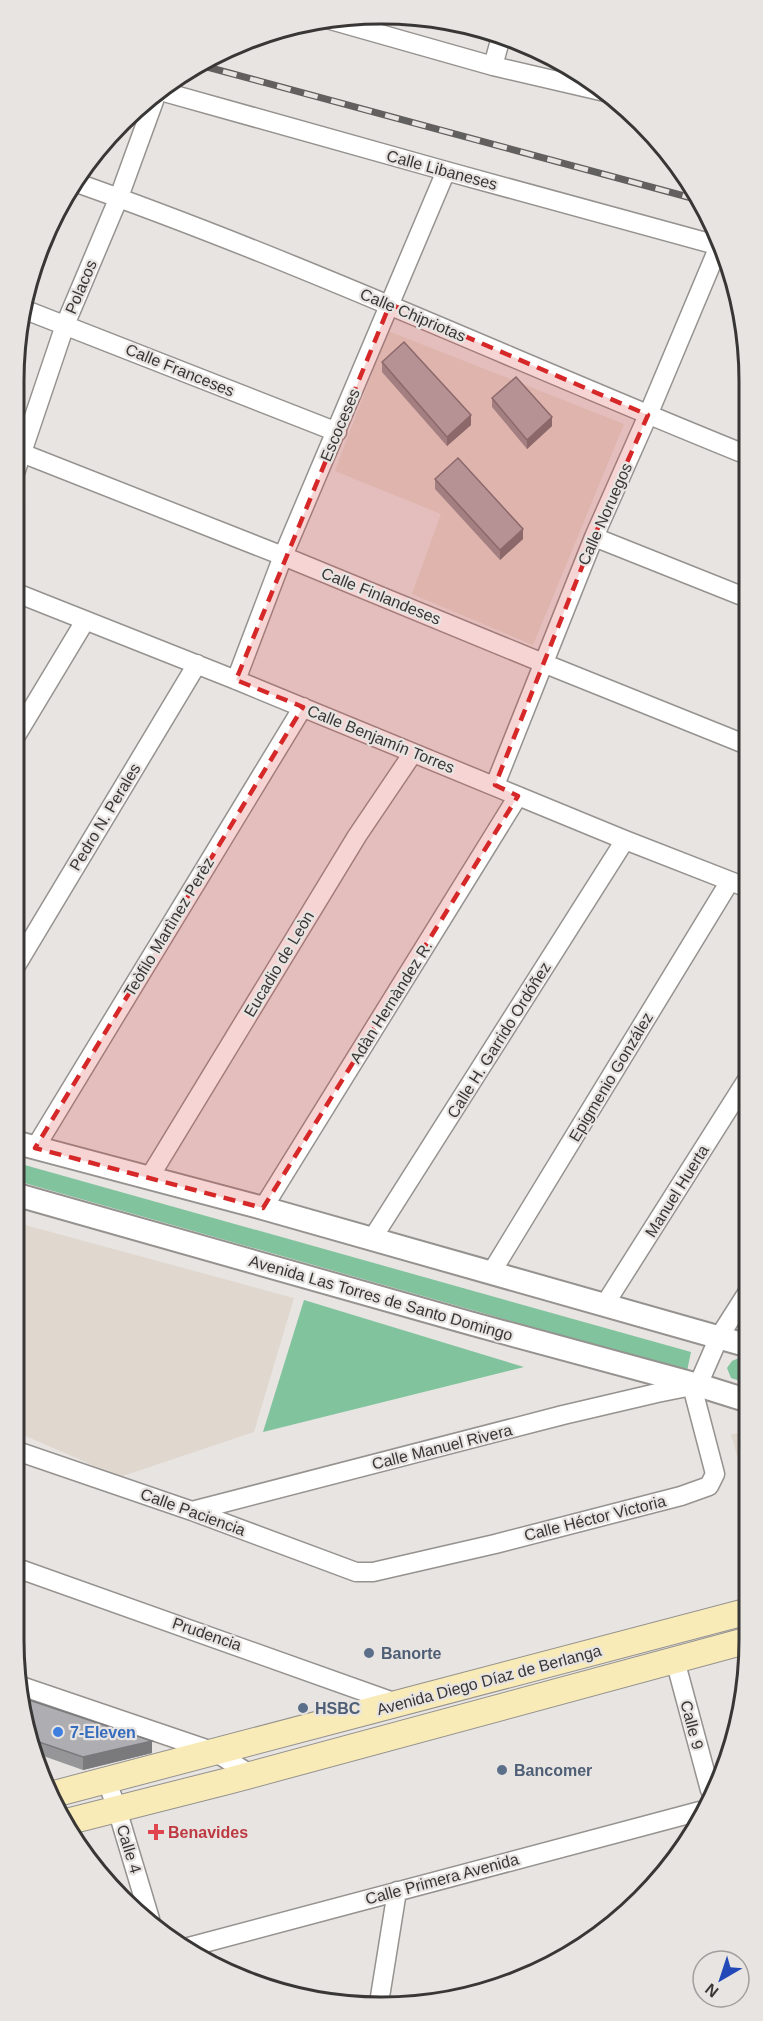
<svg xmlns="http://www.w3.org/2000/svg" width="763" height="2021" viewBox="0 0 763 2021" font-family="Helvetica,sans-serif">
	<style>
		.built { fill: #e0d7ce }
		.green { fill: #80c39d }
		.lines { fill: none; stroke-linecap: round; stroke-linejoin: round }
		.minor-casing { stroke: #95928f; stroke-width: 21 }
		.tertiary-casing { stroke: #95928f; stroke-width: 26 }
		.secondary-casing { stroke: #95928f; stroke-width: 28 }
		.minor { stroke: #fff; stroke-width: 18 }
		.tertiary { stroke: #fff; stroke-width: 22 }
		.secondary { stroke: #f8ebb7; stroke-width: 26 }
		.rail-casing { stroke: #62605e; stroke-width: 7 }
		.rail { stroke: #e7e4e1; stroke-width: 4.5; stroke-dasharray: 14; stroke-linecap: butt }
		.wall { fill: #969598 }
		.shaded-wall { fill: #7a797c }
		.building { fill: #aeadb1; stroke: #7a797c; stroke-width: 1.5 }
		.marked { fill: #d62828; fill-opacity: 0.2; stroke: #d62828; stroke-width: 4.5; stroke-dasharray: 12 8; stroke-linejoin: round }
		.service-dot { fill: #5c6f8a; stroke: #e7e4e1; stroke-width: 2 }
		.shop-dot { fill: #3f7fe0; stroke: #e7e4e1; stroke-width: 2 }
		.health-dot { fill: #e0444e; stroke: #e7e4e1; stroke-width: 2 }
		.labels { text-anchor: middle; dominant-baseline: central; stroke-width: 4.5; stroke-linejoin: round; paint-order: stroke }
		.street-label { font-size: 16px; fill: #393736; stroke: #e7e4e1 }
		.service-label { font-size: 16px; font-weight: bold; fill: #4e5e75; stroke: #e7e4e1; text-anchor: start }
		.shop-label { font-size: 16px; font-weight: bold; fill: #366cbe; stroke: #e7e4e1; text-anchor: start }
		.health-label { font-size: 16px; font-weight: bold; fill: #be3a42; stroke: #e7e4e1; text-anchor: start }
		.rim { fill: none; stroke: #393736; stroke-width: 3 }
	</style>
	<rect width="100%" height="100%" fill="#e7e4e1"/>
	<path class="built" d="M388,331L624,424L533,645L412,594L441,514L335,471Z
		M14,1222L294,1298L254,1432L120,1477L14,1431Z
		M749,1432V1500L731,1434Z"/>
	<path class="green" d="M14,1162L691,1352L687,1371L14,1180Z
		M304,1300L524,1367L263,1432Z
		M741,1357L749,1360V1384L731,1378L727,1368L732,1361Z"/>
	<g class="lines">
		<defs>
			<path id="minor" d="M327,19L493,66L605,92
				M493,66L501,37
				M164,92L446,171L720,246
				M77,183C304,263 523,365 747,455
				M23,309L337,432
				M14,450L283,556L543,663L747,745
				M14,476L65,325L119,197L154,101
				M594,537L747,598
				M14,592L236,680L625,840L748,888
				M236,680L283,556L446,171
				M14,739L85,621
				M495,785L594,537L648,415L719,246
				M14,969L197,664
				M35,1148L303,707
				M149,1178L357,836L413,753
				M263,1208L518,796
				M372,1239L625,840
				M491,1273L730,881
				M605,1304L748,1078
				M14,1450L192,1511L356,1572H373L495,1544L681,1496L709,1486L715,1474L692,1386L698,1385L719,1337L749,1290
				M192,1511L563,1415L657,1393L692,1386
				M14,1567L399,1704
				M675,1660L710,1790
				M21,1686L215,1752L250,1774
				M106,1779L117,1809L150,1919
				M185,1948L700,1811
				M379,2003L397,1891"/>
			<path id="tertiary" d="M14,1142L263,1208L749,1346
				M14,1194L473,1324L698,1385L749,1401"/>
			<path id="secondary" d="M54,1794L749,1611
				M70,1821L228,1781L749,1640"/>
		</defs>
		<use href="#minor" class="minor-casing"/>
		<use href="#tertiary" class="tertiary-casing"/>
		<use href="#secondary" class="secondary-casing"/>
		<use href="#minor" class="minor"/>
		<use href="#tertiary" class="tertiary"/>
		<use href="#secondary" class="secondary"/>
		<defs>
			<path id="rail" d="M196,64L699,200"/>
		</defs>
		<use href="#rail" class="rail-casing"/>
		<use href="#rail" class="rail"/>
	</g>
	<path class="wall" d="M382,362L471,425L447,446L382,372Z
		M492,398L552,426L527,449L492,407Z
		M435,479L523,539L500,560L435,489Z
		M23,1698L152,1753L83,1770L32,1752Z"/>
	<path class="shaded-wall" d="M471,415V425L447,446V437Z
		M552,417V426L527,449V440Z
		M523,529V539L500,560V550Z
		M152,1741V1753L83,1770V1757Z"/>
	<path class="building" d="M404,342L471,415L447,437L382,362Z
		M516,377L552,417L527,440L492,398Z
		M458,458L523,529L500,550L435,479Z
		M23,1698L152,1741L83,1757L30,1739Z"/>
	<path class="marked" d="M390,304L648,415L594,537L495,785L518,796L263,1208L35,1148L303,707L236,680Z"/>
	<g class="service-dot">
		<circle cx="369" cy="1653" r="6"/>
		<circle cx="303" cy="1708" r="6"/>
		<circle cx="502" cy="1770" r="6"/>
	</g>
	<circle class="shop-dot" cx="58" cy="1732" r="6"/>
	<path class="health-dot" d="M153 1823h6v6h6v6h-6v6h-6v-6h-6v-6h6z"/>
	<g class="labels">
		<g class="street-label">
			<text transform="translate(442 170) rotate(15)">Calle Libaneses</text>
			<text transform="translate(81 287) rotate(-67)">Polacos</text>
			<text transform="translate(413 315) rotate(23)">Calle Chipriotas</text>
			<text transform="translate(180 370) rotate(22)">Calle Franceses</text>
			<text transform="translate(340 425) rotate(-67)">Escoceses</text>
			<text transform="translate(605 514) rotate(-66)">Calle Noruegos</text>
			<text transform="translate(381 596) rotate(22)">Calle Finlandeses</text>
			<text transform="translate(381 739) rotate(22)">Calle Benjamín Torres</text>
			<text transform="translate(105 817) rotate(-59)">Pedro N. Perales</text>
			<text transform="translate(169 927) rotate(-59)">Teòfilo Martìnez Perèz</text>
			<text transform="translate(279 964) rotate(-59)">Eucadio de Leòn</text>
			<text transform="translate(391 1002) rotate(-58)">Adàn Hernàndez R.</text>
			<text transform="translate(499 1040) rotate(-58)">Calle H. Garrido Ordóñez</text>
			<text transform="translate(611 1077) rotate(-59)">Epigmenio González</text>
			<text transform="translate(677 1191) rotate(-58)">Manuel Huerta</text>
			<text transform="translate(381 1298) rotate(16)">Avenida Las Torres de Santo Domingo</text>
			<text transform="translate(442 1447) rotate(-14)">Calle Manuel Rivera</text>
			<text transform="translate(193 1512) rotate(20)">Calle Paciencia</text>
			<text transform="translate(595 1518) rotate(-14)">Calle Héctor Victoria</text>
			<text transform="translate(207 1634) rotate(19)">Prudencia</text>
			<text transform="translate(489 1680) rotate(-15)">Avenida Diego Díaz de Berlanga</text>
			<text transform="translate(692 1725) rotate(75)">Calle 9</text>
			<text transform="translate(129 1849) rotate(73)">Calle 4</text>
			<text transform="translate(442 1879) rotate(-15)">Calle Primera Avenida</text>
		</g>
		<g class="service-label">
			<text x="381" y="1653">Banorte</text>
			<text x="315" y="1708">HSBC</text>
			<text x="514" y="1770">Bancomer</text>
		</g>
		<g class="shop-label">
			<text x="70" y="1732">7-Eleven</text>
		</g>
		<g class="health-label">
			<text x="168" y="1832">Benavides</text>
		</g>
	</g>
	<path d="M0 0H763V2021H0ZM381 24H382A357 357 0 0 1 739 381V1640A357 357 0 0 1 382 1997H381A357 357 0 0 1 24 1640V381A357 357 0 0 1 381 24Z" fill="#e7e4e1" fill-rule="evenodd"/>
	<path class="rim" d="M381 24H382A357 357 0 0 1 739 381V1640A357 357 0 0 1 382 1997H381A357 357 0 0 1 24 1640V381A357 357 0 0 1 381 24Z"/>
	<g transform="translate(721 1979) rotate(219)"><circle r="28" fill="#e7e4e1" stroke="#a19f9d" stroke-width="1.5"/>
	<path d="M0-4.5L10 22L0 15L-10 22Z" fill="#2349b8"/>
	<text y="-9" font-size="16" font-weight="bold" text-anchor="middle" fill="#393736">N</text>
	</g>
</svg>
